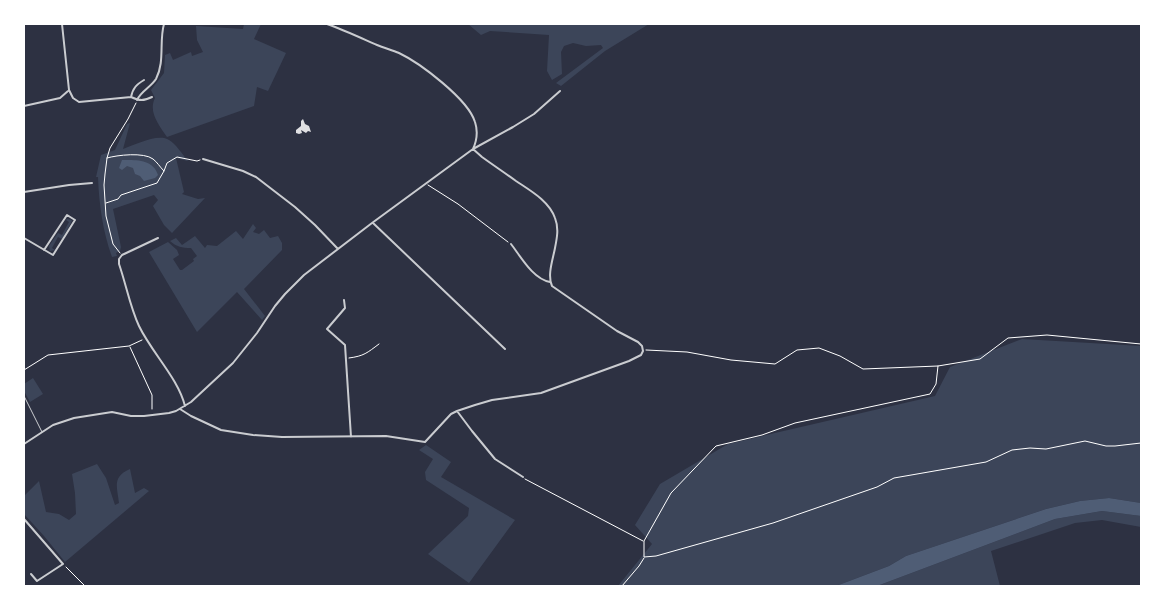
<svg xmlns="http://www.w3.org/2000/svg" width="1165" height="610" viewBox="0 0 1165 610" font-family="Helvetica,sans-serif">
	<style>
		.green { fill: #3c4559 }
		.water { fill: #4f5d75 }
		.building { fill: #e0e0e3 }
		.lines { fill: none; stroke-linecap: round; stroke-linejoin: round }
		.path { stroke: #fff; stroke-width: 1 }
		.service { stroke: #caccd0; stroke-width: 1 }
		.minor { stroke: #caccd0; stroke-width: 2 }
	</style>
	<rect width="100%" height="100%" fill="#2d3142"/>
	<path class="green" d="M244,24H261L254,39L286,53L268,91L257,87L254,106L167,137C159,125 148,112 155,98L151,90L164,73L165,55L170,53L173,60L191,52L192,56L203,52L197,40L196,26L243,29Z
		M468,24H649L605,51L561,86L556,83L603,48L601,45L586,46L573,43L564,46L561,52L562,74L552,80L547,71L549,35L490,31L481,35Z
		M130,123L123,149C135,145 158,133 169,140C176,144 182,154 188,161L176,158L184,192L182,194L198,199L205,198L172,233L164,225L153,206L158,200L154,195L113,209L121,247L120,251L116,253L117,256L112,257C103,232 99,205 98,177H96L101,155L115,150L127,124Z
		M67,219L72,220L71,223L62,239L58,237L52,248L55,250L50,251L49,246L58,233L62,235L69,222L66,220Z
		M253,224L256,228L253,232L259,234L264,230L270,238L278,236L282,243V250L244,289L265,316L262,320L237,292L197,332L149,252L168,242L177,250L179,255L173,259L180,270H182L194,261L193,259L197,256L191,248C182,248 177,247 170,241L176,238L182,245L195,236L205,248L207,245L217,246L236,231L243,239Z
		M1022,339L1141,346V503L1109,498L1080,501L1046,509L906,556L889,566L836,586H618L652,544L635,525L660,484L728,444L935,396L950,367Z
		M33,378L43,394L30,402L24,391V384Z
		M426,445L451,462L441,477L515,520L469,583L428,554L468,516L469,508L426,480L425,472L433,459L419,450Z
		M97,464L106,478L115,505L119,503C117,486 112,477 130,469L135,493L144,488L149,491L65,562L44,536L24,514V496L39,481L46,512L59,514L69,520L76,514L75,493L72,474Z
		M1102,511L1141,516V527L1102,520L1075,523L991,551L1000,586H877L1055,519Z"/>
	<path class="water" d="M122,160C136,160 153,159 158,175L155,178L144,181L140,176L135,174L133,168L127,166L122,170L119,168Z
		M1109,498L1141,503V516L1102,511L1055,519L877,586H836L889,566L906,556L1046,509L1080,501Z"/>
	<path class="building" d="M303,119L305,124L309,126L311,132L308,131L306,133L301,130L302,133L299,134L296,133V130L301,126V121Z"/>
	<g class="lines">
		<path class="path" d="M164,171L167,163L177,157L197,161L200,160
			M428,185L458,204L508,242
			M106,203L118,199L121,195L157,183L164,171C160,167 157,162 153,159C144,152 117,155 107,158
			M120,253L113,244L106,216L104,185L105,174L107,158L110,148L128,119L136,103
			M130,347L152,395V409
			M646,350L687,352L731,360L775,364L797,350L819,348L840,356L863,369L938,366L980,359L1008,338L1047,335L1141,344
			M349,358C364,356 367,353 379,344
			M938,366L936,384L930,394L795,423L762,435L716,446L671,493L644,541V557L656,556L773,523L877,487L894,478L986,462L1012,450L1030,448L1046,449L1085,441L1106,446H1115L1141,443
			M24,370L48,355L129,346L142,340
			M525,479L643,541
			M66,567L85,586
			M622,586L639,566L644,558"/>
		<path class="service" d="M24,396L42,432"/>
		<path class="minor" d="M62,24L69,90L73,98L79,102L131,97C139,101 144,101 152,97
			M327,24C344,30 361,38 377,45C384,48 392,50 399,53C420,63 468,99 475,122C478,131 477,140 473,149
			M131,97C133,88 136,85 144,80
			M137,100C141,91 151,87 156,79C165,62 159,41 164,24
			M24,106L60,98L68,91
			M203,159L243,171L256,177L295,207L315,225L338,249
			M24,192L69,185L92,183
			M373,223L505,349
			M24,238L53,255L75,220L67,215L44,250
			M158,238L122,255L119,259V264C126,284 130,307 139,326C152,353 178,378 185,406
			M511,244C521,257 533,279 550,282
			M344,300L345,308L327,329L345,345L351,437
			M180,409L191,416L221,430L253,435L282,437L386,436L425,442L451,414L457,411L475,405L492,400L541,393L629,361L641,355L643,351L642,346L638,342L617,331L552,286C547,275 553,259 555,248C557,238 559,228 555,218C549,201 531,191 516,181C505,173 493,165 482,157L473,149
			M457,411L472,431L495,459L523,477
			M24,444L53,425L74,418L112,412L131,416H144L169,413L176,411L191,402L233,363L257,333L275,306L285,294L304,275L372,223L473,149L513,127L534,114L560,91
			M24,519L63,564L37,581L31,574"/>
	</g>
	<rect width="1165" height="610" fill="none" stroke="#ffffff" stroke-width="50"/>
</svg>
